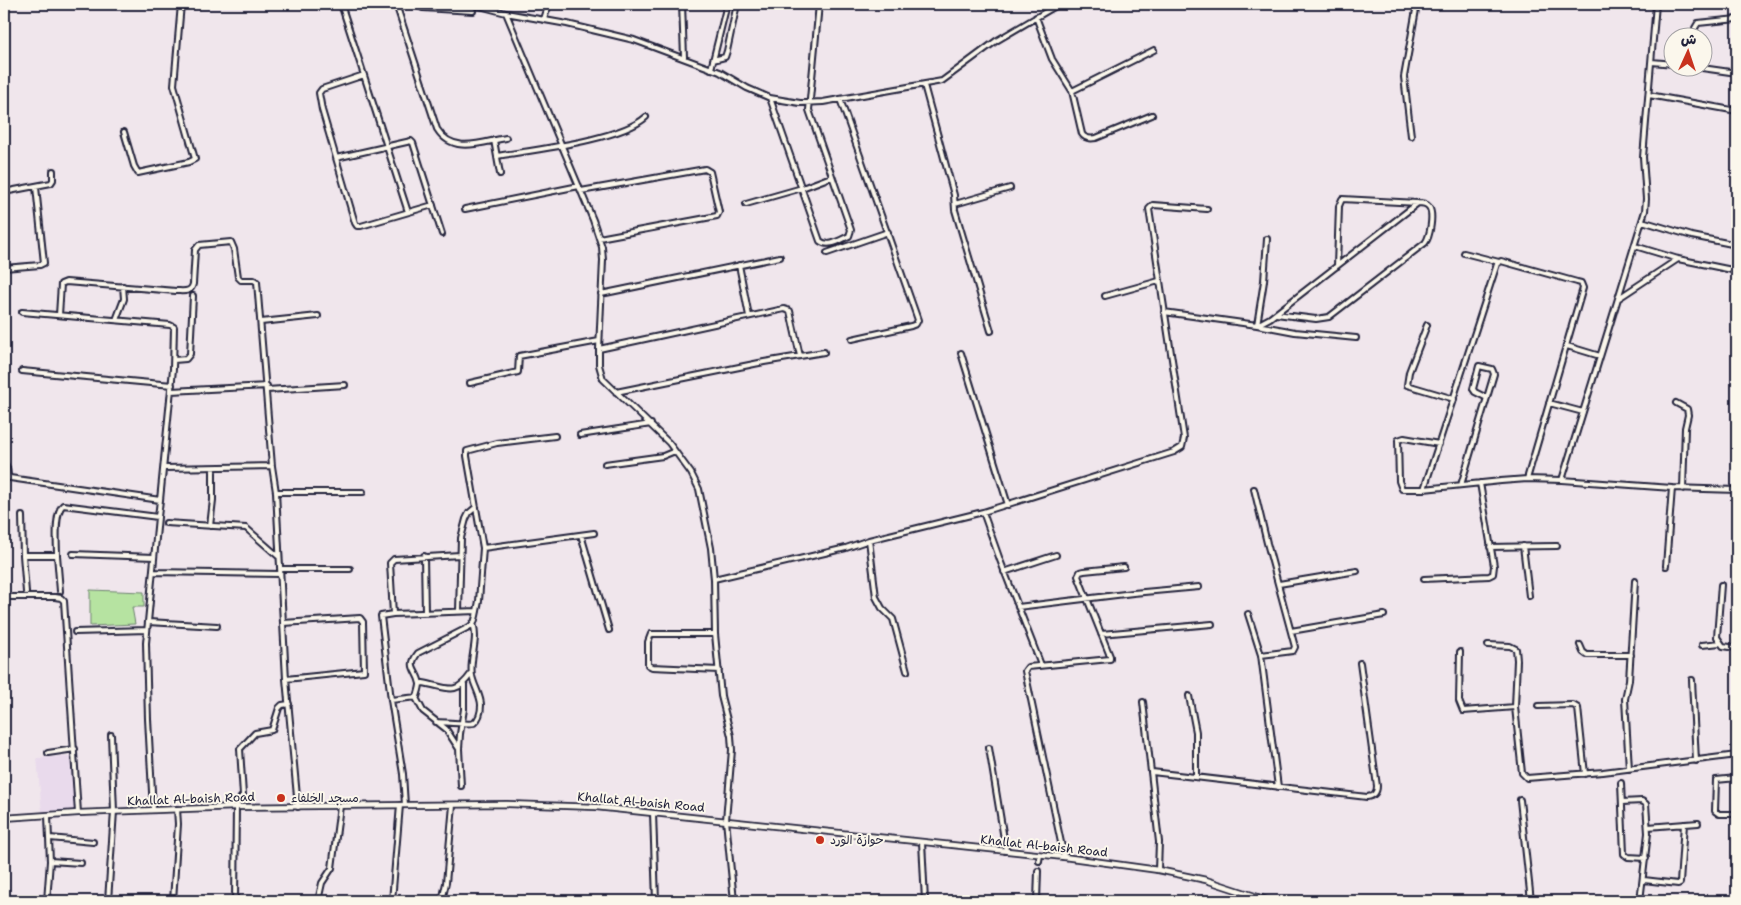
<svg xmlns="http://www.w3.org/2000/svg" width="1741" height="905" viewBox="0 0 1741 905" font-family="'Shantell Sans','Playpen Sans Arabic',sans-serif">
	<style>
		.built { fill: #e9daec }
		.green { fill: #b6e3a1; stroke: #6c826e }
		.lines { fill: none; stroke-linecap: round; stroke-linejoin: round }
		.minor-tunnel { stroke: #c7bfc9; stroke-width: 4; stroke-dasharray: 4 2; stroke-linecap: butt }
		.minor-casing { stroke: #22223b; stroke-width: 8 }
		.tertiary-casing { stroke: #22223b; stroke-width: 8 }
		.minor { stroke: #fbf7ec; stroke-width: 4 }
		.tertiary { stroke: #fbf7ec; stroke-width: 4.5 }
		.poi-dot { fill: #c8321e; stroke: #fbf7ec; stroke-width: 2 }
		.labels { text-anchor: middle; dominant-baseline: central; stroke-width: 4; stroke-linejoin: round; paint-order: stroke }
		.poi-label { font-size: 12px; fill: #22223b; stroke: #fbf7ec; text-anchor: start }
		.street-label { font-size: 12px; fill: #22223b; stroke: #fbf7ec }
	</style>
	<rect width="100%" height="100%" fill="#f0e6ec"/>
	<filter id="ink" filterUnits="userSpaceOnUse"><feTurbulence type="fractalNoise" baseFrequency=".02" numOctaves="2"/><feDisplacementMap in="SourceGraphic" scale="10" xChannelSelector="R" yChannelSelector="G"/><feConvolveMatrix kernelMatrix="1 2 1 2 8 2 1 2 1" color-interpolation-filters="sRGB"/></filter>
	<g filter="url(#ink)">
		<path class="built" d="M73,756L75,811L42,813L37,758Z"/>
		<path class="green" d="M90,590L144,592V607H132L135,624L90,626Z"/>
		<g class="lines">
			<path class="minor-tunnel" d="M1038,871L1039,861"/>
			<defs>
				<path id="minor" d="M341,4L408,212
					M396,4L437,129C453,155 482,142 506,138
					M414,4L423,8L473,11
					M472,4L506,13L593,220L602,247L603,260L599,349V365L603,379L669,443L691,473L699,489L711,548L714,579L715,634L721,696L731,736L732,750L726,820L734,901
					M682,4L684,57
					M506,13L567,24L634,40L720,72L747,88L770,98L800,103L823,102L942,81L996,41L1059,4
					M1036,17L1052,59L1072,91L1082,134C1085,139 1090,139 1096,138L1152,115
					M544,19L549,4
					M1695,38V28L1698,23L1737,19
					M713,60L725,57L727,51L737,4
					M1652,62L1674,64
					M1702,68L1737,73
					M711,69L727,4
					M364,75L322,89L319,93L322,110L355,223L357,226H361L433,205
					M924,85L954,195L955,210L991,331
					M1072,91L1154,50
					M1649,95L1737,111
					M770,98L820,241C829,248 840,240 849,236L851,230L809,110L819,4
					M840,99L918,320L916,324L911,326L852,339
					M124,132L134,166L138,173L189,162L195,159L174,85L181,4
					M1411,136L1404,77L1417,4
					M494,140L500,174
					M497,156C532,150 621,140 646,117
					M336,158L411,141L413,143L442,234
					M581,191L705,169L710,172L719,212L717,216L599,238
					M4,192L51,183L53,180V171
					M746,204L802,188L831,177
					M955,204L1010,188
					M465,209L579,186
					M1642,221L1692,236L1737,245
					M1635,246L1678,259L1737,271
					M827,253L888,232
					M1464,253L1499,262
					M739,265L749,316
					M4,268L40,265L44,263L36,187
					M601,294L780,257
					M1105,296L1159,281
					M1619,298L1678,259
					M1164,312L1257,325L1264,281L1267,239
					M1276,314L1316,319L1329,317L1425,243C1430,237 1434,214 1429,207C1426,203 1422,203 1418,203L1342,199L1339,206L1337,266
					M59,315L61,284L66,282L176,291C183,291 191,293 193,284L195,250L199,245L231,242L234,249L238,277L241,280H254L257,282L272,466L276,492L286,679L298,807
					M116,320L124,299L123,286
					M261,322L318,316
					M1427,325L1409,372L1407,385L1454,399
					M1356,338L1295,332L1257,325L1270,318L1418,203
					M1567,346L1600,356
					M599,349L784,309L790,311L800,356
					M961,353L1008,505
					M174,360L186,359L190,354L193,296
					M22,371L172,385
					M470,383L518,372L519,356L599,341
					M267,390L345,385
					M171,391L267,386
					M616,392L764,362L824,352
					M1549,403L1583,412
					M1676,403L1687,409L1688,415L1685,428L1683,489
					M580,435L651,424
					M1439,444L1404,438L1398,440L1399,481L1402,489H1424L1501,481L1527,479L1562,480L1672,488L1737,490
					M4,461L7,468L8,476L10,478L160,500L173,369L174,327L170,325L22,312
					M605,464L663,456L675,451
					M164,468L272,466
					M1562,480L1645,211L1646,199L1643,157L1656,4
					M1461,485L1494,374L1492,369L1479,366L1473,389L1475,392L1487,398
					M1254,489L1267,543L1295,647L1293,651L1261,655
					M1424,489L1497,264L1501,261L1577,282L1581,283L1583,288L1527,479
					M276,492H363
					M983,512L1000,560L1041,665
					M22,516L23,555H57C57,543 54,513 63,505L158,517L146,643L148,719L153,810
					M158,517L160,500
					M166,523L246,528L278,556
					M210,526L213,500V468
					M581,535L609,630
					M869,540L876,597L882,608L893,619L907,671
					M1523,546L1529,596
					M1490,547L1557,546
					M483,548L594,533
					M73,554L154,557
					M23,555L26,592
					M57,555L60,591
					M424,556L425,613
					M1666,566L1672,488
					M280,569H350
					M153,572L280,574
					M1004,572L1056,555
					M714,579L846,548L869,540L983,512L1174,452L1182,447L1184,438L1149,209L1153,205L1207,209
					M1424,579L1489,576L1493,574L1494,566L1480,483
					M1279,584L1357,571
					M1721,585L1717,637L1723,646L1737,648
					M4,597H55L61,598L64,601L78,813
					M1018,607L1133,593L1199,587
					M459,611L461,538L466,519L469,513L476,507
					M393,614L390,563L394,559L460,555
					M1248,614L1261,655L1278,787
					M148,622L217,626
					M283,623L360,618L363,622L364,671L286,679
					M1291,631L1384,615
					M75,632L147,630
					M715,634H651L648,642V665L652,667L719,670
					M1101,634L1212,624
					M1488,645L1510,646L1516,649L1517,660L1515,707L1522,773L1527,778L1603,772L1737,755
					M1580,645L1583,652L1587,655H1631
					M1702,645L1720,643
					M1460,652L1459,701L1463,711L1515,707
					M1692,680L1696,761
					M420,684L423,683C447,687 455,697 471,674
					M1189,696L1196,732V777
					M416,698L423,711L446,729L459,749L460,734L464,709V684
					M391,700L417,697C418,693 420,688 420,684C418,670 406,668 418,653L469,627L474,623L476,616L479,601L483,548L467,456V451L497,443L555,436
					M1143,702L1159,842L1158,870
					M1538,706L1573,705L1578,708L1585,774
					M436,722C442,722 471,725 474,723C479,719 481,711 481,705C481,696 474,686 472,676C469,658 479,641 473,623
					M989,748L1006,851
					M459,749L461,786
					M48,753L75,749
					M1629,769L1625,699L1629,680L1635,581
					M1152,772L1367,797C1374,796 1377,793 1377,786L1360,663
					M1737,778L1716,780L1715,811L1719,814H1737
					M1621,783L1624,854L1628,857L1646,858
					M1520,800L1531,901
					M1622,802L1642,801L1646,804L1648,833L1640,901
					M405,805L403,774L391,700L381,616L393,614L477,611
					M653,813L656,901
					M1648,827L1698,823
					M50,838L93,842
					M922,842L925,901
					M1064,857L1025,671L1028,667L1110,659V656L1078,576L1080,572L1084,571L1124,567
					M50,861L81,863
					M1039,861L1040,855
					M1644,880L1678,884L1680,883L1684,824
					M47,901L50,861L48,816
					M108,901L114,811L111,735
					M173,901L178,824L177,809
					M235,901L236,807L237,803L243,795L240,749L255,733L272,730L279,708L282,705L289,704
					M318,901L322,883L332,868L340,806
					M392,901L400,805
					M442,901L446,883L453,805
					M1037,901L1038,871"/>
				<path id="tertiary" d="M4,818L78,813L236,807L507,804L596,807L1064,857L1158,870L1206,880L1270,901"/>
			</defs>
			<use href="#minor" class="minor-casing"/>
			<use href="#tertiary" class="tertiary-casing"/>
			<use href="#minor" class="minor"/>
			<use href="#tertiary" class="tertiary"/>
		</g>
	</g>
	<g class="poi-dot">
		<circle cx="281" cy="798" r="5"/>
		<circle cx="820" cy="840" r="5"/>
	</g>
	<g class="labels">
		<g class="poi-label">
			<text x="291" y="798">مسجد الخلفاء</text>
			<text x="830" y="840">حوازة الورد</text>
		</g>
		<g class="street-label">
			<text transform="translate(191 799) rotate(-2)">Khallat Al-baish Road</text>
			<text transform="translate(641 802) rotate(5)">Khallat Al-baish Road</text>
			<text transform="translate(1044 846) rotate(6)">Khallat Al-baish Road</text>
		</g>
	</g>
	<rect width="1741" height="905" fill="none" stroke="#fbf7ec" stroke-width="20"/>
	<rect x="10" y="10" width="1721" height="885" fill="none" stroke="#22223b" stroke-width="2" filter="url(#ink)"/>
	<g transform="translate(1688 52) rotate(3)"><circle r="24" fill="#fbf7ec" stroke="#a4a2a5"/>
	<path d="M0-4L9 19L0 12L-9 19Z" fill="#c8321e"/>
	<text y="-8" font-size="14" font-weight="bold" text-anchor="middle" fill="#22223b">ش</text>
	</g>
</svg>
